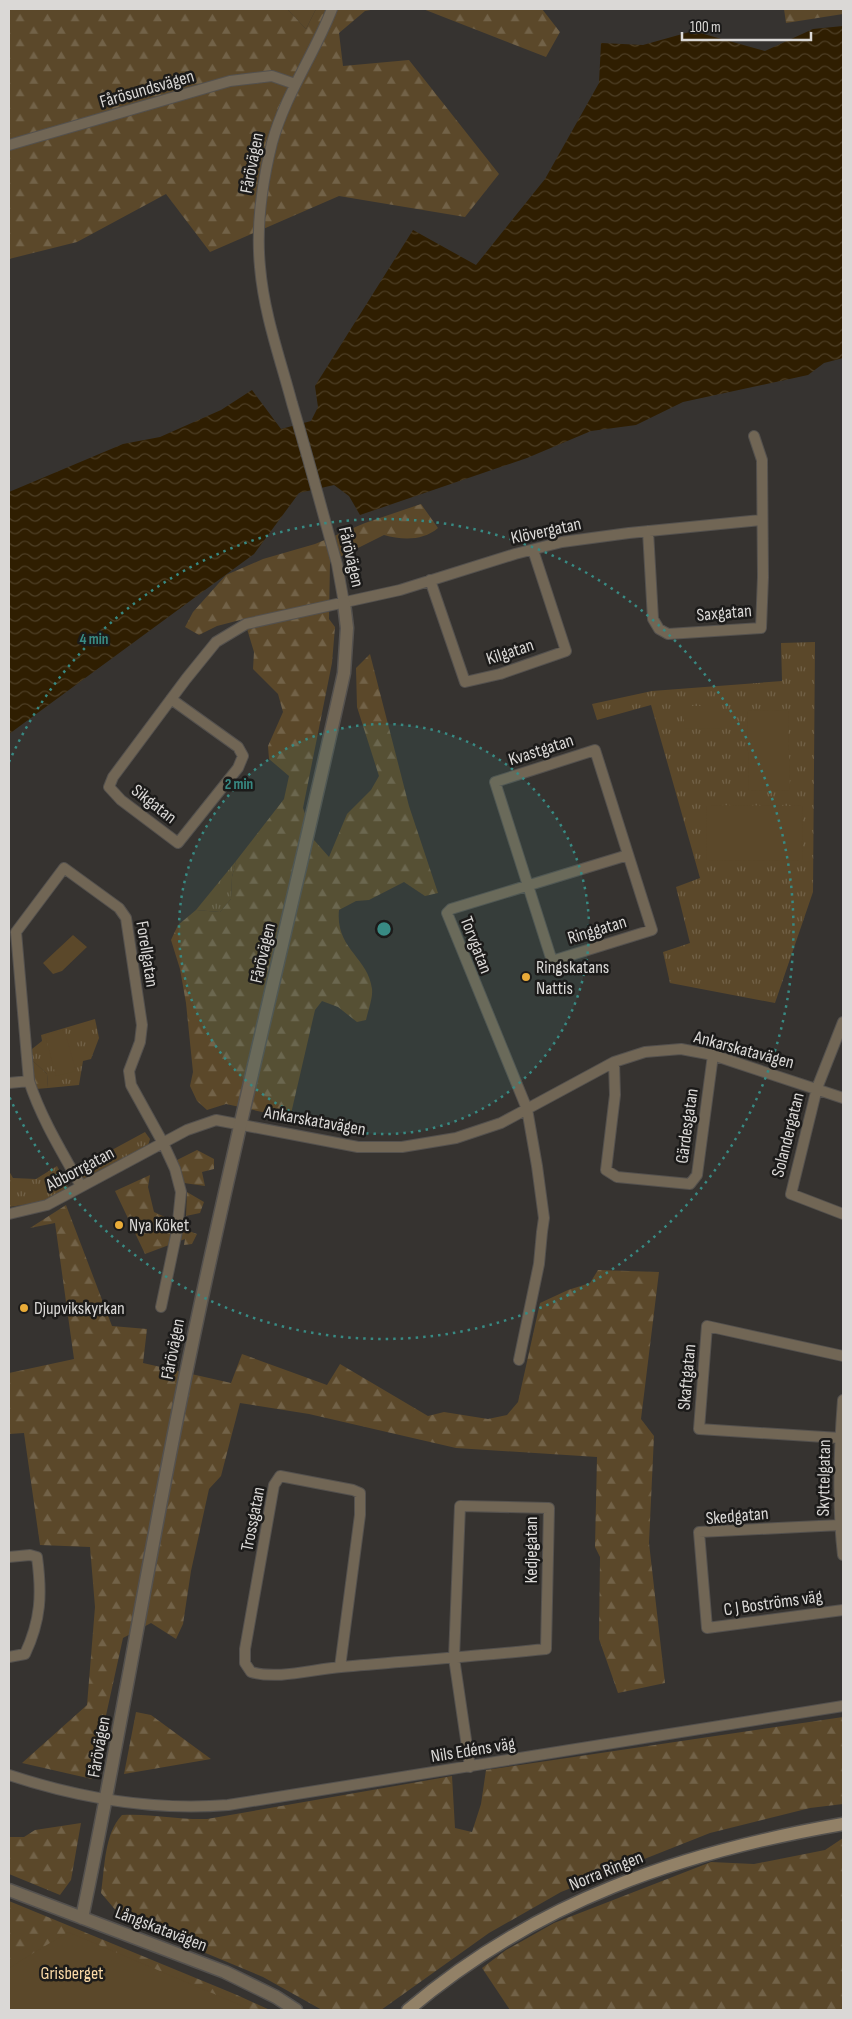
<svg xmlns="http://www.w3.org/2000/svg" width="852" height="2019" viewBox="0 0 852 2019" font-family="'Sofia Sans Condensed',sans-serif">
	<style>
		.grass { fill: url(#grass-tufts) }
		.forest { fill: url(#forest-firs) }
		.park { fill: #5b482a }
		.water { fill: url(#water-waves) }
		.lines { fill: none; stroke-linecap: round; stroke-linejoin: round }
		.minor-casing { stroke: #54514e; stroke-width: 12 }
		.tertiary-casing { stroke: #54514e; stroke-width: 15 }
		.secondary-casing { stroke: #54514e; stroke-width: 15 }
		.minor { stroke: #716655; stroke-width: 10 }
		.tertiary { stroke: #716655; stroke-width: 12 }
		.secondary { stroke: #928167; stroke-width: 12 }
		.ring { fill: none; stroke: #388a83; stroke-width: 2.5; stroke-dasharray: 2.5 5 }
		.poi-dot { fill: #e9ab38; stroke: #1c1b1a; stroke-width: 2 }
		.labels { text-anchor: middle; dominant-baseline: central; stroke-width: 5; stroke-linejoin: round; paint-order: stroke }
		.street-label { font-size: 18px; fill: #dad8d6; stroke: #1c1b1a }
		.poi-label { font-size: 18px; fill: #dad8d6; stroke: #1c1b1a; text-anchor: start }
		.park-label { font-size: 18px; fill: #fad9a6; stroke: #1c1b1a }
		.centre { fill: #388a83; stroke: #1c1b1a; stroke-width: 2.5 }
		.ring-label { font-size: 15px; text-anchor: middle; font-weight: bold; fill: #388a83; stroke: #1c1b1a; stroke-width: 5; stroke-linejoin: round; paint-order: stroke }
	</style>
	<defs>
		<pattern id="grass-tufts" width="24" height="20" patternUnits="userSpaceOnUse" patternTransform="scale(1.25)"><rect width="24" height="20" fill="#5b482a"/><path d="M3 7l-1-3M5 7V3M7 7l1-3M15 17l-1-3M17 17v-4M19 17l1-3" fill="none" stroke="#726248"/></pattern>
		<pattern id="forest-firs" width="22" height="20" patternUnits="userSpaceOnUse" patternTransform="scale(1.25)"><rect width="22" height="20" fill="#5b482a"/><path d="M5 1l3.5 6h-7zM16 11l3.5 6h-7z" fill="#726248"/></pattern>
		<pattern id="water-waves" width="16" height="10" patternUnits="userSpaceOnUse" patternTransform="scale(1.25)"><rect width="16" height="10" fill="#2f1e01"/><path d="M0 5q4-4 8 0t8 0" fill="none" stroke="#4d3e25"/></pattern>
	</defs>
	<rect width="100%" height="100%" fill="#363330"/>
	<path class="grass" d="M287,9H316L306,29Z
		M815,642L813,892L775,1003L670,983L663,952L690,943L676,887L700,878L651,705L597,720L592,704L652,691L782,681L781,643Z
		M236,861L232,877L231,899L220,912L196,910Z
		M95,1019L99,1038L91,1059L83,1061L79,1085L48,1088L47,1074L32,1060V1049L42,1041L41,1035Z
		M145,1132L150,1139L147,1149L84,1182L75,1170Z
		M57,1166L69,1189L49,1201L9,1207V1171L13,1178L36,1179Z"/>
	<path class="forest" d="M9,9H287L306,29L316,9H376L365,11L339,33L343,66L409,60L499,174L465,217L339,196L210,252L166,194L77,242L9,259Z
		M423,9H542L560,32L546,57Z
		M784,9H843V14L786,23Z
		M421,504L438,528C423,541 402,540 384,535L330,562L329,619L335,627L332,663L303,808L314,840L329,857L347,814L371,790L379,776L357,707L356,668L370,654L409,806L438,893L425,896L404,882L369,900L356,901L339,910C335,949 368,957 372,989C373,998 368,1011 366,1020L357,1022L338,1007L322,1001L315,1010L290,1118L226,1104L207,1110L197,1101L190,1086L193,1072L186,1003L180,969L171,940L178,925L196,910L220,912L231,899L232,877L236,861L284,799L289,776L269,759L268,746L283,712L278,694L253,669L254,652L244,619L217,626L199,635L185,627L193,612L226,575L263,559L315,544L365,523Z
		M32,1060L47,1074L48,1088L36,1089Z
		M197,1150L214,1159V1169L202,1172L205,1186L184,1183L175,1161Z
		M150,1175L148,1187L154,1212L165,1217L170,1224L197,1234L192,1244L184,1245L185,1239L145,1254L115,1191Z
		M187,1192L204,1202L200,1213L186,1216Z
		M66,1205L112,1326L147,1329L143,1363L231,1383L242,1354L327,1385L340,1364L428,1416L444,1412L488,1419L507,1415L518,1402L540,1303L568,1290L590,1283L598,1270L659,1272L641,1419L654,1436L649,1543L665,1683L618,1693L599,1639L600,1557L595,1547L597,1457L456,1448L309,1414L240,1403L221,1476L209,1489L191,1571L183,1624L176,1639L151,1623L123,1638L92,1779L22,1763L87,1705L95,1607L90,1547L40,1545L24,1433L9,1434V1373L74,1359L55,1223L30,1228Z
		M136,1712L151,1715L211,1759L124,1774Z
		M843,1717V1804L810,1808L710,1833L561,1892L489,1933L381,2010H322L263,1977L136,1924L118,1913L101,1893C105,1867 104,1834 122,1815C150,1813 178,1820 207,1819L452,1776L455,1828L472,1832L481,1804L486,1770Z
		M81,1823L71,1880L60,1895L9,1874V1837H24L35,1830Z
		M843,1838V2010H510L482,1968L506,1950L554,1923L711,1862L754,1864L825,1850Z
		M9,1901L237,1995L270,2010H9Z"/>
	<path class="park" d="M684,706H720V729L684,728Z
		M788,710L790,790L749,791L747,711Z
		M707,805L803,806L802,861L706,860Z
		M73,935L87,947L62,971L53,974L43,963Z
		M64,1029L76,1071L56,1076L45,1035Z
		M68,1932L252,2010H9V1968Z"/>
	<path class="water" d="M843,26V358L824,363L808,375L683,402L636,425L591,431L527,458L360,515L349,496L334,485L299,493L254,554L9,734V492L123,444L160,437L221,410L252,390L281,429L311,421L318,407L315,386L413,230L476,265L545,179L599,83L601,43L643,45L693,31L765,51L813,29Z"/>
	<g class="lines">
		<defs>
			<path id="minor" d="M332,9C314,55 285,95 272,143C262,183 256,226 260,267C264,314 280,358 292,403C308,457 322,510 337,564L344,603
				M9,145L230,81L272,76L295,84
				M648,531L653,619L659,629L668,634L761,628L763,577L762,460L754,436
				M430,580L465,682L500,674L566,651L533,550
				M171,699L238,747L243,756L238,768L178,843L121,800L109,787L113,777L186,679L216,642L246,624L400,590L515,554L562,542L629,533L761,520
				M595,750L652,930L552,961L495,782Z
				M843,1022L817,1088L791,1194L843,1214
				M614,1062L615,1095L606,1170L617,1177L690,1184L697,1175L713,1055
				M9,1083L29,1081
				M81,1186C62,1152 41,1118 29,1081L16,932L64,868L119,908L126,918L142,1025L140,1042L129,1071L131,1085L163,1143L175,1169L181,1192L177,1231L161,1307
				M9,1214L47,1205L187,1130L216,1120L358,1147H402L456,1138L501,1123L614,1062L645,1052L681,1049L713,1055L843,1098
				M519,1360L539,1264L542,1232L544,1218L537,1166L527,1109L447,913L451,909L628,855
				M843,1400C839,1451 837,1504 843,1555
				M840,1438L699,1429L707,1326L843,1356
				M840,1525L699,1532L707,1628L843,1610
				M9,1557L30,1555L37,1557C42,1594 41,1620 25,1654L9,1657
				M340,1667L360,1515V1493L353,1490L280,1476L274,1485L245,1649V1663L251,1672C278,1680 313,1669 341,1667C410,1661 478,1656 546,1649L549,1508L460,1506L454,1658L470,1767
				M9,1775C79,1798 154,1811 228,1805L843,1706"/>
			<path id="tertiary" d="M9,1890L225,1972L276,1997L296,2010
				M82,1918C121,1732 150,1545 189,1359C236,1130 294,902 344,673L347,628L344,603"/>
			<path id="secondary" d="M408,2010C535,1902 681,1852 843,1824"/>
		</defs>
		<use href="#minor" class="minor-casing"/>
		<use href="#tertiary" class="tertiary-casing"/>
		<use href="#secondary" class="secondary-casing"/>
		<use href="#minor" class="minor"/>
		<use href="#tertiary" class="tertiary"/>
		<use href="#secondary" class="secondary"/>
	</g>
	<circle cx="384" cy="929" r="205" fill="#388a83" fill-opacity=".12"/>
	<g class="ring">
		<circle cx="384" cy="929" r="205"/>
		<path d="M9 762A410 410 0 1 1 9 1096"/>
	</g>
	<g class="poi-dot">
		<circle cx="526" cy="977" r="5"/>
		<circle cx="119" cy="1225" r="5"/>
		<circle cx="24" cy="1308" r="5"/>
	</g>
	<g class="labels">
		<g class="street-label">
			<text transform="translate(147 89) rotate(-16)">Fårösundsvägen</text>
			<text transform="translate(252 163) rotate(-79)">Fårövägen</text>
			<text transform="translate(546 531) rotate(-12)">Klövergatan</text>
			<text transform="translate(351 557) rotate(77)">Fårövägen</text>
			<text transform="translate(724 613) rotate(-5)">Saxgatan</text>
			<text transform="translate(510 652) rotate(-18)">Kilgatan</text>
			<text transform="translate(541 750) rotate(-18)">Kvastgatan</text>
			<text transform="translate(154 804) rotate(38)">Sikgatan</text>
			<text transform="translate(597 930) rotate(-17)">Ringgatan</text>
			<text transform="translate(476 945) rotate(69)">Torvgatan</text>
			<text transform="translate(263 953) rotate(-77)">Fårövägen</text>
			<text transform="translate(147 954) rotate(81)">Forellgatan</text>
			<text transform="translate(744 1050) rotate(15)">Ankarskatavägen</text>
			<text transform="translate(315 1121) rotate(10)">Ankarskatavägen</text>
			<text transform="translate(687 1126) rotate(-82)">Gärdesgatan</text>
			<text transform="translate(788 1135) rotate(-76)">Solandergatan</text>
			<text transform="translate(80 1169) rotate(-28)">Abborrgatan</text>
			<text transform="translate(173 1349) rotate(-79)">Fårövägen</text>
			<text transform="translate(687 1377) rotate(-85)">Skaftgatan</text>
			<text transform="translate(824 1478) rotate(-89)">Skyttelgatan</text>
			<text transform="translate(737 1516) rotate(-5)">Skedgatan</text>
			<text transform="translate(253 1519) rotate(-79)">Trossgatan</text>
			<text transform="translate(531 1550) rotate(-90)">Kedjegatan</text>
			<text transform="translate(773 1603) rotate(-8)">C J Boströms väg</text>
			<text transform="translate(99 1747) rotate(-80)">Fårövägen</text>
			<text transform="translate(473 1750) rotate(-9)">Nils Edéns väg</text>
			<text transform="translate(606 1871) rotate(-22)">Norra Ringen</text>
			<text transform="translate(161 1929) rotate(21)">Långskatavägen</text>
		</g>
		<g class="poi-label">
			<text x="536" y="967">Ringskatans<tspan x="536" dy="21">Nattis</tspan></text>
			<text x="129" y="1225">Nya Köket</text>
			<text x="34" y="1308">Djupvikskyrkan</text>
		</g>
		<g class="park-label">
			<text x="72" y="1973">Grisberget</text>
		</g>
	</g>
	<circle cx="384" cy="929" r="8" class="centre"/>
	<g class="ring-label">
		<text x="94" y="644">4 min</text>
		<text x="239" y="789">2 min</text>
	</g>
	<rect width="852" height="2019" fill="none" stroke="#dad8d6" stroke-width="20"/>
	<path d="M682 32v8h129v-8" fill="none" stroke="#dad8d6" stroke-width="2.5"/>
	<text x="690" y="32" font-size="15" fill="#dad8d6" stroke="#1c1b1a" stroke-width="4" paint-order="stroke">100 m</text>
</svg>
